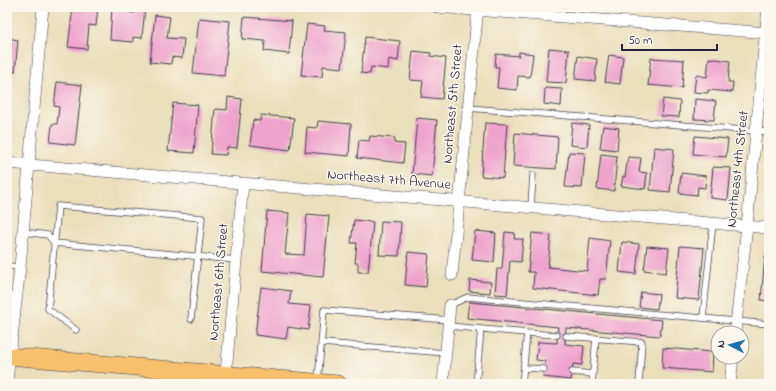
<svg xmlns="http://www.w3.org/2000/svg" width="776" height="391" viewBox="0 0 776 391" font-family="'Indie Flower',sans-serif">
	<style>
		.building { fill: #eea3cc }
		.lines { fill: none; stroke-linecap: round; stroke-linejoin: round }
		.lane-casing { stroke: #403e4e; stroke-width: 7 }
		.street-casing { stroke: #403e4e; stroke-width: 12 }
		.primary-casing { stroke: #403e4e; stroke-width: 18 }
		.lane { stroke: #fff; stroke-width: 5.5 }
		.street { stroke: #fff; stroke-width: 11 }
		.primary { stroke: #f7c06c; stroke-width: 17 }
		.labels { text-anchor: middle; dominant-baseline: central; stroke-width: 3; stroke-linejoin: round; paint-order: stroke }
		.street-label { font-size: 14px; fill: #22223b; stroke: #fbf7ec }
	</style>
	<rect width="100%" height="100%" fill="#fbf7ec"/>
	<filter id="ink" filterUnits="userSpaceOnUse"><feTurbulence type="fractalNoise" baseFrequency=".025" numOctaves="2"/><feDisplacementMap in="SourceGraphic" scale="8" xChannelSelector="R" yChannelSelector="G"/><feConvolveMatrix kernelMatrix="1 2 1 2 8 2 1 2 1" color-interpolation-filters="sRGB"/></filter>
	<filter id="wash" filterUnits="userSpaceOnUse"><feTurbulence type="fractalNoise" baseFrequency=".012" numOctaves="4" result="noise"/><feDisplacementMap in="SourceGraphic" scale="16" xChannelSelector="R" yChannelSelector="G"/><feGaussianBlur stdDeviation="0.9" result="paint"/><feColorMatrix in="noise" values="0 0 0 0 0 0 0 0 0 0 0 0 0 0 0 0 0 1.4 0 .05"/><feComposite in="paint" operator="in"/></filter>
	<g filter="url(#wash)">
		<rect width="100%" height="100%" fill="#eadfbb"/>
		<g id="blocks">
			<path class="building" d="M73,7H98L96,26L89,25L87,49L68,47Z
				M112,7H128V12L134,13V7H145L142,38L133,37V42L110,40Z
				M155,15L170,17L167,38L184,39L182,58L172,57L171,64L150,62Z
				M244,17L292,21L289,54L264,51L265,41L242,39Z
				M199,18L230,21L224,76L193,73Z
				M307,24L325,26L324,30L346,32L342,68L323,66L322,77L301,75Z
				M365,37L400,41L398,61L389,59L388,69L371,67L370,74L361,73Z
				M7,38L18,40L15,72L7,71Z
				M549,48L569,50L566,83L546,82Z
				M413,51L431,53L430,56L446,58L442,99L421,97L423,81L410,80Z
				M519,52L533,54L530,77L518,76L517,90L497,88L499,67H495L496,54L519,56Z
				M609,55L623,57L620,84L605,82Z
				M578,56L597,59L595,81L575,79Z
				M651,58L684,60L682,88L648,85Z
				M709,58L730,61L728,82H733L732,92L708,90V93L694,92L696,75L707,77Z
				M57,82L82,85L75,145L50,142L52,124H57L59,107L54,106Z
				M545,88L562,89L561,106L544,104Z
				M228,97L242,99L237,148L227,147L226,155L211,154L215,109L227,110Z
				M663,99L680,101L679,117L661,116Z
				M695,99L716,101L714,120L694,119Z
				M173,103L198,105L194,153L168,151Z
				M261,115L294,118L290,150L250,145L253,120L260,121Z
				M417,118L437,120L432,176L412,174Z
				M318,121L351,124L349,156L305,152L307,127L317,128Z
				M485,123L507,124L503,178L481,176Z
				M572,123L589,125L587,147L570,145Z
				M603,126L619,128L617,150L600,148Z
				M515,133L558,137L556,169L513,166Z
				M370,136L395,138L394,143L405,144L403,163L357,158L359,140L369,141Z
				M695,136L728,139L726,157L693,154Z
				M654,147L674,149L670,192L650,190Z
				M569,152L585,153L582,188L565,187Z
				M601,154L617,156L614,191L597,189Z
				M628,157L641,158L639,172L647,173L645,189L621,186L623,176L625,177Z
				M713,167L731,168L728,200L710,198Z
				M681,173L706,176L705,188L698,187L697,195L679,193Z
				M267,211L289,213L285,254L304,255L307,214L329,216L323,277L262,271Z
				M354,220L373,222L368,272H358V263H355L357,243H351Z
				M381,221L401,222L399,256L379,255Z
				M475,231L496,233L494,262L472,260Z
				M505,232L515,233L514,239H523L521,262L510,261L507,295L495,294L497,269H502Z
				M532,233L551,235L548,267L587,271L590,238L610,241L606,279H600L598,295L533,288L534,272H528Z
				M622,242L639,244L636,274L619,272Z
				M647,246L669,248L666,273L644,270Z
				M680,246L704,248L699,300L675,298Z
				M408,252L429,254L426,287L405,285Z
				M765,256L769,257V301L761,300Z
				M470,280L491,282L490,293L469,291Z
				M261,287L291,291L289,304L311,306L308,330L288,327L286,339L255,335Z
				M641,292L659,294L657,309L639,307Z
				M469,302L662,320L660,336L566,328L565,344L584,346L582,365L573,364L571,380L543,377L545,361L536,360L538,342L557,343L558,327L467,318Z
				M663,348L713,352L712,372L662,368Z"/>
		</g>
	</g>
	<g filter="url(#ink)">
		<use href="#blocks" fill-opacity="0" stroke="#403e4e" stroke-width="1"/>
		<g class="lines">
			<defs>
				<path id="lane" d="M468,108L769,132
					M531,208L533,175
					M23,232L48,235L54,243L236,260
					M7,266L20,267
					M450,305L468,297L769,324
					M703,318L713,223
					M448,326L527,333L522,384
					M76,330L48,309L58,206L202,218L191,319
					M527,333L557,335
					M566,336L642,342L639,384
					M322,343L446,353
					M524,368L544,369
					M572,372L593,374
					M318,381L324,310L449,320
					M476,384L481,329
					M592,384L596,338"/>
				<path id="street" d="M437,7L769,33
					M7,163L769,228
					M452,275L478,7
					M735,333L747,226L768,7
					M7,381L20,267L43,7
					M225,384L243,183
					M443,384L450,305
					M730,384L733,357"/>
				<path id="primary" d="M7,356L338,384"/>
			</defs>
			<use href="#lane" class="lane-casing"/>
			<use href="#street" class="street-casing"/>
			<use href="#primary" class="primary-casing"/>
			<use href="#lane" class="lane"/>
			<use href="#street" class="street"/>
			<use href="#primary" class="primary"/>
		</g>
	</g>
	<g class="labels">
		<g class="street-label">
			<text transform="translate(453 104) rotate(-85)">Northeast 5th Street</text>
			<text transform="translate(738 169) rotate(-84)">Northeast 4th Street</text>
			<text transform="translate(389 180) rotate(5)">Northeast 7th Avenue</text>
			<text transform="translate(219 282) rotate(-85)">Northeast 6th Street</text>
		</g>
	</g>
	<rect width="776" height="391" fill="none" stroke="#fbf7ec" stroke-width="24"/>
	<g transform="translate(730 345) rotate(276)"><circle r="19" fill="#fbf7ec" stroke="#a4a2a5"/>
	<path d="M0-3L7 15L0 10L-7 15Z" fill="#1f6fb2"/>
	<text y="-6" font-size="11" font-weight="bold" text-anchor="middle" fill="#22223b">N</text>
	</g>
	<path d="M622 44v6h95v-6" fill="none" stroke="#22223b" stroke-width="2"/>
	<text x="628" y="44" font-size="12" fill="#22223b" stroke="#fbf7ec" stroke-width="3" paint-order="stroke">50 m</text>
</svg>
